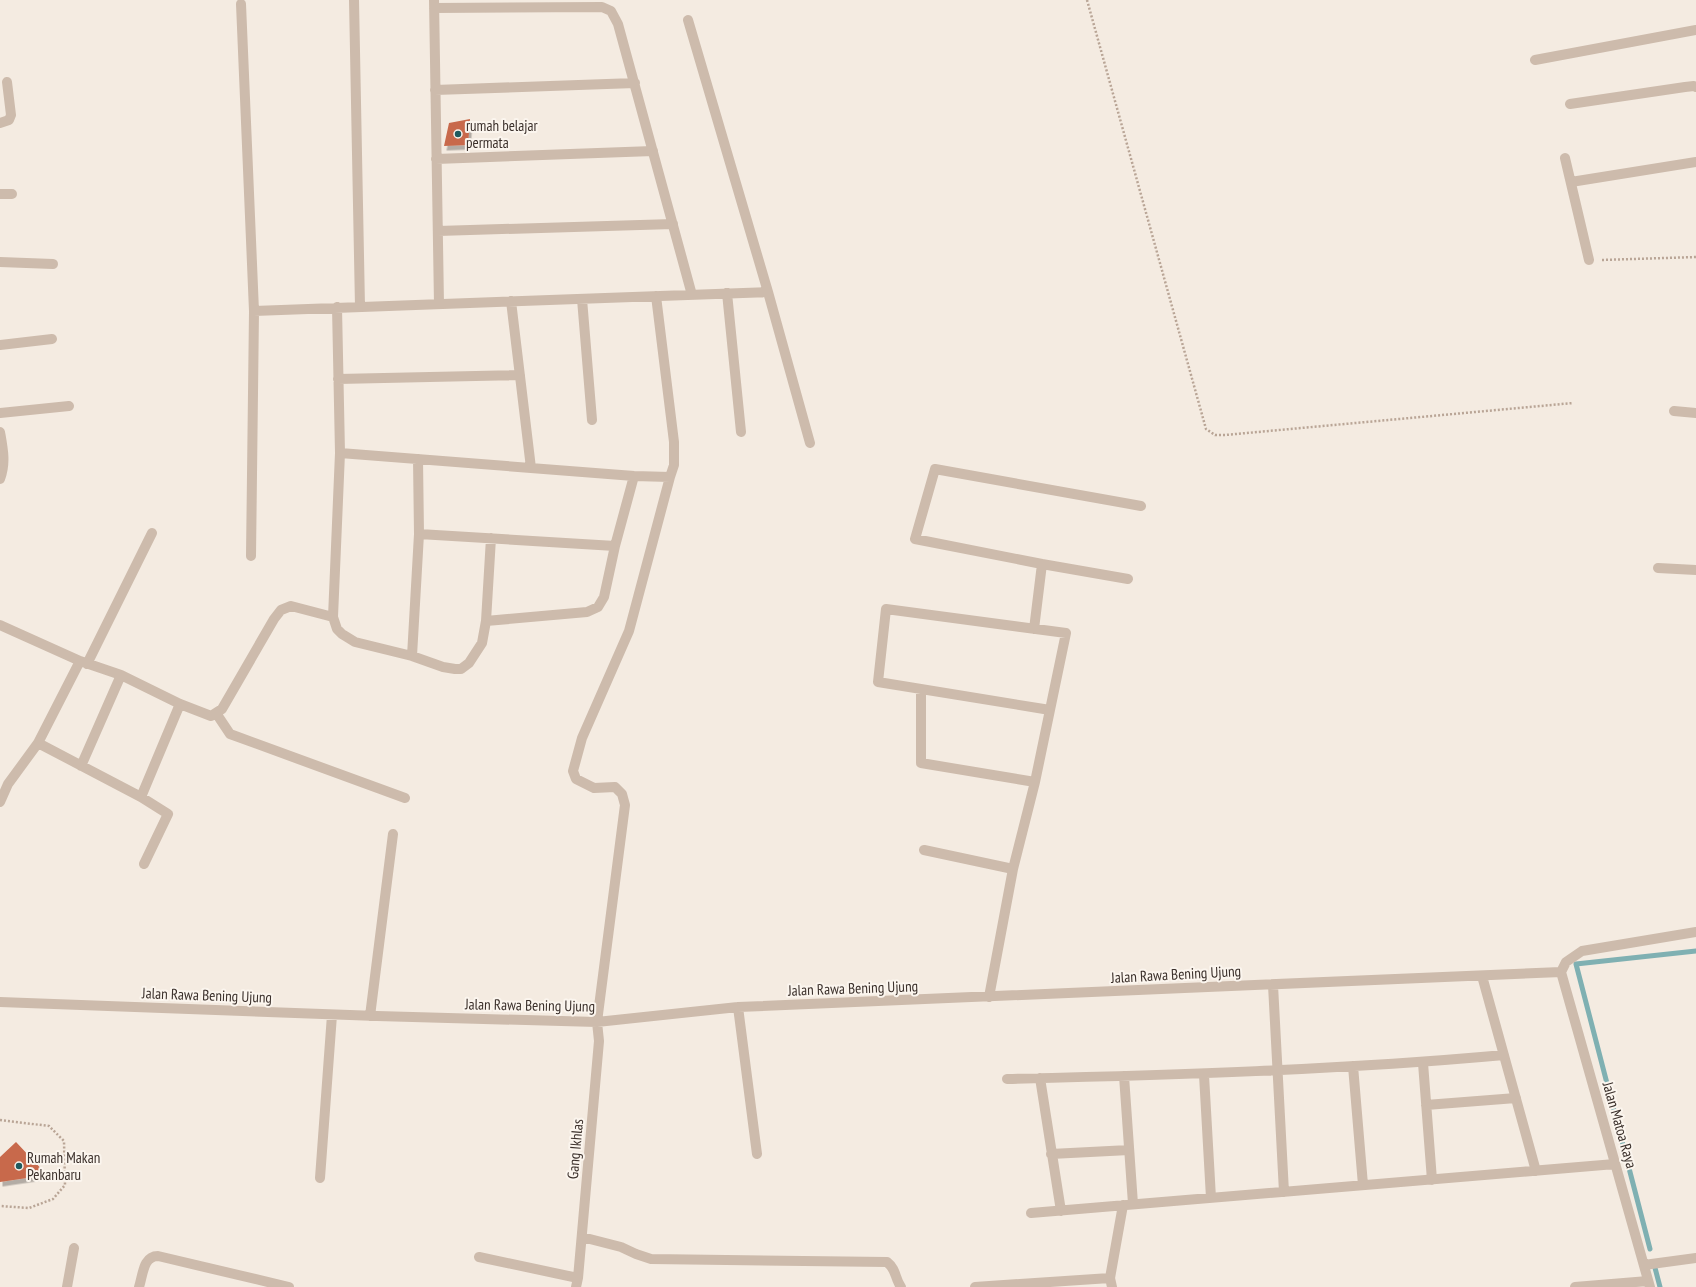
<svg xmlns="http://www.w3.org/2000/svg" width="1696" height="1287" viewBox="0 0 1696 1287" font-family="'PT Sans Narrow',sans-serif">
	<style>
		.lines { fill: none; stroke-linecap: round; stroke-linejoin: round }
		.stream { stroke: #7fb0b2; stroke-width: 5 }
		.building { fill: #c8694b; filter: url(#shadow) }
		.path { stroke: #b9a596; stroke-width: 2.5; stroke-dasharray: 2 2; stroke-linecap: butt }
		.minor { stroke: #cdbbac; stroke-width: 10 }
		.poi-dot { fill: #1f5a5e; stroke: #fbf5ee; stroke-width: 1.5 }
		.labels { text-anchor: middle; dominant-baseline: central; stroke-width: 4; stroke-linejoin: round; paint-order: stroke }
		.poi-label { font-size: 15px; fill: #3b302b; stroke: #fbf5ee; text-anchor: start }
		.street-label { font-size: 15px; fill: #3b302b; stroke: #fbf5ee }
	</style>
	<defs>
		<filter id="shadow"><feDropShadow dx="2.5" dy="4.5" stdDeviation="0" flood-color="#0004"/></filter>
	</defs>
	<rect width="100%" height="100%" fill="#f4ebe1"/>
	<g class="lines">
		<path class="stream" d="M1650,1249L1576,964L1696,951
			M1654,1264L1660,1287"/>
	</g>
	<path class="building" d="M470,119L468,145L444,146L449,123Z
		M16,1142L47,1175L0,1182V1157Z"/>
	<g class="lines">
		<path class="path" d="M1087,0L1206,429L1215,435H1225L1573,403
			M1602,260L1696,257
			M0,1120L49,1126L64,1141L65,1185L53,1199L29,1208L0,1206"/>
		<path class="minor" d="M354,0L360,307
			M434,0L439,304
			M241,4L254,311L251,556
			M434,8L602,7L611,11L618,24L692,295
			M688,20L768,292L810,443
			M1535,60L1696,30
			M435,90L635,83
			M1570,104L1685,87L1694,86L1696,87
			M0,123L9,120L11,115L7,82
			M1565,158L1589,260
			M436,159L653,151
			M1571,182L1696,162
			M0,194H12
			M438,231L673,224
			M0,262L53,264
			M727,293L741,432
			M582,299L592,420
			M511,301L531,468
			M254,311L768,292
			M0,345L52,339
			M338,379L520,375
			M1674,411L1696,413
			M0,413L69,406
			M0,432C3,449 6,463 0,479
			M340,453L634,476L670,477
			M419,534L615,546
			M1042,564L915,539L935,469L1141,506
			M1658,568L1696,570
			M333,617L337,629L342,634L355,642L412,656L443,667L455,669H461L469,663L482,643L486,621L491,538
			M486,621L587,612L598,607L604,597L615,546L634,476
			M0,625L80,661
			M1034,629L1042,564L1128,579
			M412,656L419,534L418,459
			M87,664L152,533
			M921,689V763L1035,782
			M216,713L230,734L405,798
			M38,743L141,797L168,814L144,864
			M81,766L121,675
			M141,797L180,704
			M0,802L8,784L38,743L80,661L121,675L180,704L211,716L222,709L274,619L281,610L291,606L333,617L340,453L337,307
			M924,850L1013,869
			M1561,972L1650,1287
			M1482,976L1536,1171
			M1273,985L1284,1192
			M989,997L1013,869L1035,782L1066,633L886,609L878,682L1050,710
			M0,1002L377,1016L597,1022L738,1007L1561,972L1566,962L1582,951L1696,932
			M738,1007L757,1154
			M370,1016L393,834
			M1423,1063L1432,1180
			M1353,1066L1363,1185
			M1204,1075L1211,1198
			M1124,1076L1133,1204
			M1040,1078L1061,1211
			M1007,1079C1173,1075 1339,1070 1504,1055
			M1426,1105L1516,1098
			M1051,1154L1129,1150
			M320,1178L332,1015
			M1031,1213L1615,1164
			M582,1237L621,1247L636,1254L651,1259L887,1262C897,1270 894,1277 901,1287
			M479,1257L578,1278
			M1644,1265L1696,1258
			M67,1287L74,1248
			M139,1287C143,1275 143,1256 158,1256L289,1287
			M576,1287L578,1278L599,1041L597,1022L625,805L622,794L615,787L594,788L576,779L573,771L582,738L629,631L670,477L674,465V442L656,296
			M975,1287L1110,1278
			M1112,1287L1110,1278L1123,1205
			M1575,1287L1648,1281"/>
	</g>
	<g class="poi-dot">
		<circle cx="458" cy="134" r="4"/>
		<circle cx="19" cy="1166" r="4"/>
	</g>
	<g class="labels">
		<g class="poi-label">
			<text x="466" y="125">rumah belajar<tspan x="466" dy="17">permata</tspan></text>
			<text x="27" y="1157">Rumah Makan<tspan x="27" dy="17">Pekanbaru</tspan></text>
		</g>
		<g class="street-label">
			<text transform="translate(1176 974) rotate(-3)">Jalan Rawa Bening Ujung</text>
			<text transform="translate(853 988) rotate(-2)">Jalan Rawa Bening Ujung</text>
			<text transform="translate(207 995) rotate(2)">Jalan Rawa Bening Ujung</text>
			<text transform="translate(530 1005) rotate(1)">Jalan Rawa Bening Ujung</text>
			<text transform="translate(1620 1125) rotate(74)">Jalan Matoa Raya</text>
			<text transform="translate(575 1149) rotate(-85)">Gang Ikhlas</text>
		</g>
	</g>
</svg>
